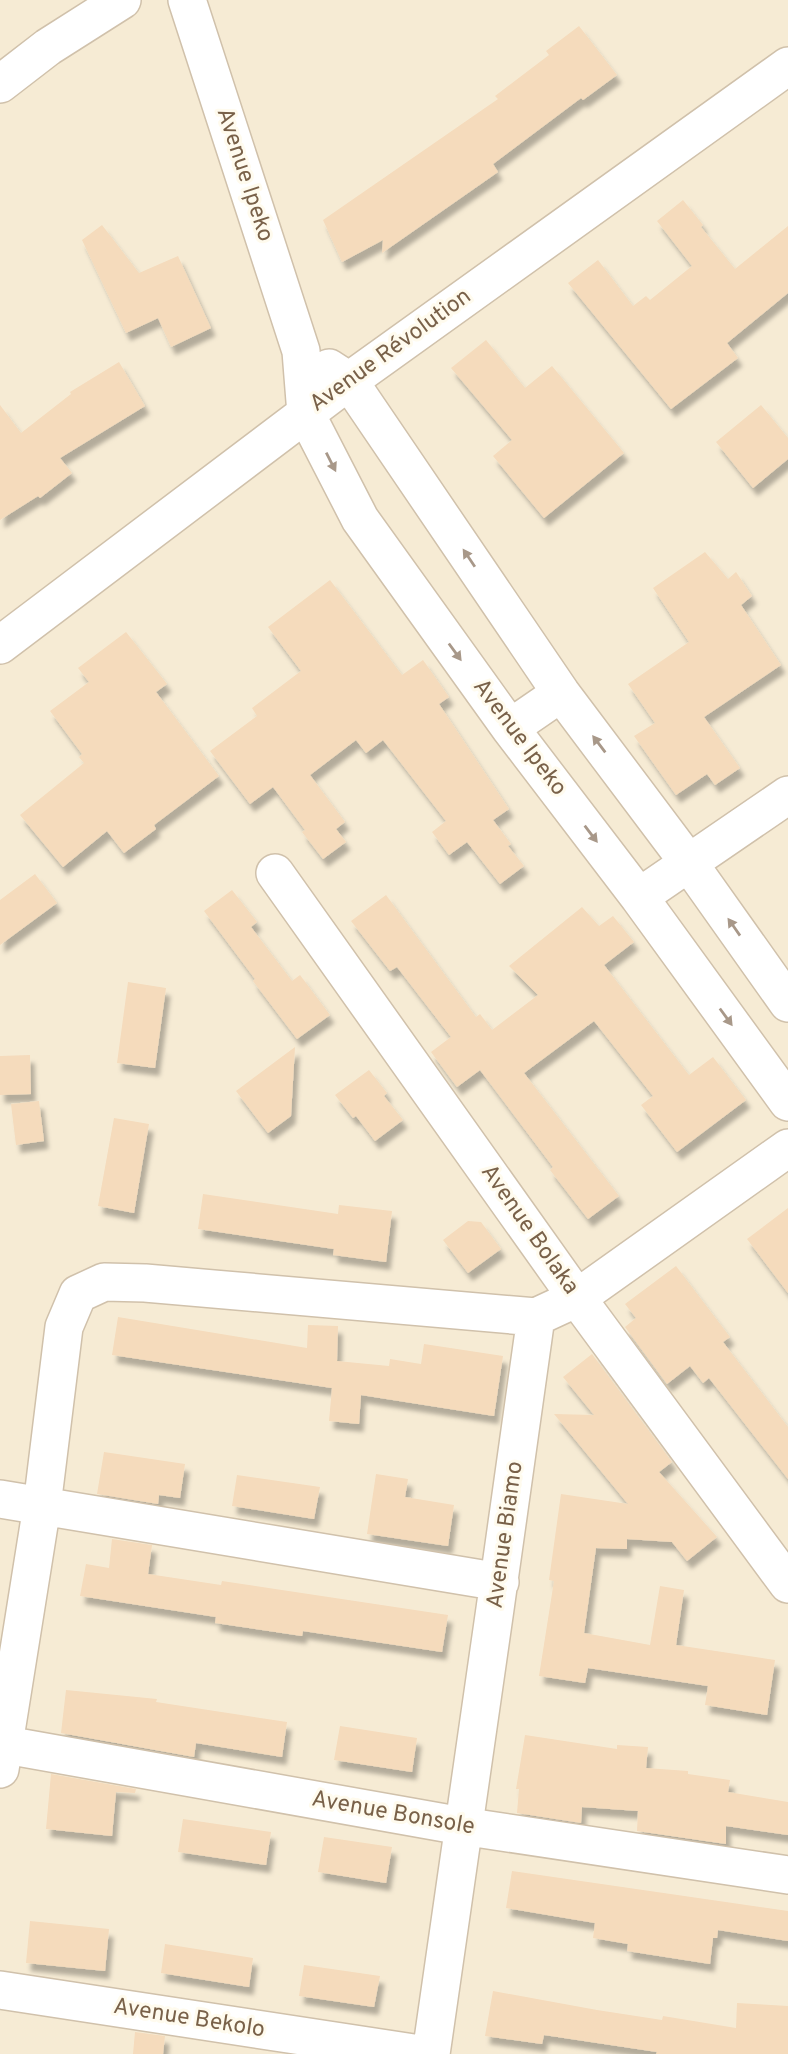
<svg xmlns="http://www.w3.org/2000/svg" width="788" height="2054" viewBox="0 0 788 2054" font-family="Overpass,sans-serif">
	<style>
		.residential { fill: #f6ebd4 }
		.building { fill: #f5dbbc; filter: url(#shadow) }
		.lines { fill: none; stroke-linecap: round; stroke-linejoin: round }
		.minor-casing { stroke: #d0c1ab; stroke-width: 40 }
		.minor { stroke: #fff; stroke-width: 37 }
		.oneway { fill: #a89889 }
		.labels { text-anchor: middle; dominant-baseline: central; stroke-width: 6; stroke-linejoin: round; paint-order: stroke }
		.street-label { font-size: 23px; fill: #796149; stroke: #fffbee }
	</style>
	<defs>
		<filter id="shadow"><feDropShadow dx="4.5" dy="8" stdDeviation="2" flood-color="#0004"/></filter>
	</defs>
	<rect width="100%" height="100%" fill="#fef8e6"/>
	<path class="residential" d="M0,0H788V2054H0Z"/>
	<path class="building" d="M579,26L617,75L583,100L581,98L493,164L498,172L382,253L383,240L342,262L323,220L498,99L495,96L549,55L546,51Z
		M683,200L703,225L701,227L735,269L788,226V293L727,343L738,358L671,409L568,283L598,260L633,306L646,296L650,300L692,266L657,221Z
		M102,225L139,273L178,256L211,328L171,347L158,318L126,333L82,240Z
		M486,340L525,388L552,366L624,453L544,518L493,456L512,440L451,368Z
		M119,362L145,406L60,458L72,473L40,498L38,496L0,520V405L21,433L71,394L70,392Z
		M761,405L788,438V459L753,488L716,442Z
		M705,552L728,579L736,572L752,596L741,605L781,665L704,717L740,768L715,785L707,774L676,795L634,736L655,723L628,684L689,642L653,588Z
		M330,580L402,675L423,660L449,697L439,704L509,809L493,820L511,844L508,846L524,866L500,884L467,842L449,855L432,832L446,821L383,740L366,753L356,740L310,775L345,822L336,829L346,842L323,859L302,832L305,830L273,787L250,804L210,751L257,716L252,708L301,671L268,627Z
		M126,632L167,684L156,692L219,776L154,825L156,829L124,853L107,831L63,867L20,815L84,763L79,757L82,754L50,711L89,682L78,668Z
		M35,874L57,903L0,945V900Z
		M232,890L257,922L251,927L292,981L300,975L330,1015L297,1039L253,981L255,979L204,911Z
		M386,895L476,1017L480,1014L492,1030L538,995L509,966L582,907L599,926L613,916L634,942L604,965L689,1075L713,1057L746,1100L677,1152L641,1105L653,1096L594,1021L524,1073L619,1196L588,1219L550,1170L553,1167L480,1070L457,1087L431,1052L451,1037L397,967L390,971L351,921Z
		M128,982L166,988L155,1068L117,1063Z
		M295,1047L291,1116L268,1133L236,1091Z
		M30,1055L31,1094L0,1095V1056Z
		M369,1070L387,1093L384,1096L403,1120L375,1141L356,1116L353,1118L335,1095Z
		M39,1101L44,1141L16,1145L11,1104Z
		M114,1118L149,1124L134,1213L98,1206Z
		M203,1194L338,1214L339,1205L392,1211L386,1262L333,1255L334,1249L198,1229Z
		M788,1208V1293L747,1239Z
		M468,1221L481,1222L501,1249L468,1273L443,1240Z
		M676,1266L730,1337L723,1342L788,1427V1479L709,1378L703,1383L690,1366L667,1384L625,1327L636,1318L625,1304Z
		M118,1317L307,1348L308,1325L338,1326L337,1361L389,1366L390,1359L421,1364L424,1344L503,1356L494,1416L361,1395L359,1424L329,1421L332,1388L112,1355Z
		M592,1354L672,1462L659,1472L717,1537L687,1561L672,1542L627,1539V1549L596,1548L584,1633L650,1645L660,1586L684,1590L676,1645L775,1660L767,1715L705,1705L708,1686L588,1668L585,1683L539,1676L554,1581L549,1580L561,1494L628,1504L554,1414L594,1415L563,1377Z
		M104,1452L185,1464L180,1498L159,1495L158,1504L97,1494Z
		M376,1474L408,1479L405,1497L454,1505L448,1546L367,1534Z
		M237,1475L320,1487L314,1519L232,1506Z
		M112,1539L152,1545L148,1574L221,1585L222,1581L448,1615L442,1652L303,1631L302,1636L215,1623L216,1617L80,1596L86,1564L109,1568Z
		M66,1690L157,1699L156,1702L287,1722L282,1757L196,1743L194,1757L61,1733Z
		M340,1726L417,1738L412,1772L334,1760Z
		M525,1735L617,1749V1745L648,1747L646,1768L688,1771V1774L730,1780L728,1792L788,1802V1835L726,1826V1844L637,1831L638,1811L582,1807L581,1823L517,1813L519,1789H516Z
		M51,1774L136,1789L135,1793L116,1792L112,1836L46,1829Z
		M183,1819L271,1832L266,1865L178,1852Z
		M324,1837L392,1847L386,1883L318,1872Z
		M512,1871L788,1911V1941L718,1930L717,1938H713L710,1964L627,1951L628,1944L593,1938L595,1923L506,1908Z
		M30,1921L109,1929L105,1971L26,1963Z
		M165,1944L253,1958L249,1987L161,1973Z
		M304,1965L380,1976L374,2007L299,1996Z
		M493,1991L597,2010L662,2020L663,2016L736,2028L737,2003L788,2006V2054H656L657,2052L544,2035L542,2044L485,2036Z
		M135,2032L165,2036L163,2054H133Z"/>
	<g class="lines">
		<defs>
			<path id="minor" d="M187,0L301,351L306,414L360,519L510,728L639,897L788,1102
				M0,84L48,47L122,0
				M329,368L349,381L561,693L688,862L788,1003
				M0,645L349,381L788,66
				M510,728L561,693
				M275,873L577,1298L788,1584
				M639,897L788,795
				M0,1499L500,1582
				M0,1744L462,1826L788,1875
				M0,1769L42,1506L64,1327L78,1294L104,1282L145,1283L536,1317
				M0,1990L420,2054
				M431,2054C465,1808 503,1563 536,1317L577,1298L788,1148"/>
		</defs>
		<use href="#minor" class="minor-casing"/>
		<use href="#minor" class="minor"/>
	</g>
	<defs><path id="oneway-solid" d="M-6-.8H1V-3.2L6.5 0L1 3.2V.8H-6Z" transform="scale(1.75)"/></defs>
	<g class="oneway">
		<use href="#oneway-solid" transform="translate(331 462) rotate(63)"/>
		<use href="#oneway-solid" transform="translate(469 558) rotate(-124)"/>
		<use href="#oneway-solid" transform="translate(455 652) rotate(54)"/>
		<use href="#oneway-solid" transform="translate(599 744) rotate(-127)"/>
		<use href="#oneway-solid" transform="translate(591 834) rotate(53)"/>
		<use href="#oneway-solid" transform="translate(734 927) rotate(-125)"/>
		<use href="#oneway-solid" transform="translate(726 1017) rotate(54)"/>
	</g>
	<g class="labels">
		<g class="street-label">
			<text transform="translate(244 175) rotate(72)">Avenue Ipeko</text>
			<text transform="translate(391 351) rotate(-36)">Avenue Révolution</text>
			<text transform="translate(519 738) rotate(53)">Avenue Ipeko</text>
			<text transform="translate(529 1230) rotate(55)">Avenue Bolaka</text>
			<text transform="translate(506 1535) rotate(-82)">Avenue Biamo</text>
			<text transform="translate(393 1814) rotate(10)">Avenue Bonsole</text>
			<text transform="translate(189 2019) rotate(9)">Avenue Bekolo</text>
		</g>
	</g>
</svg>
